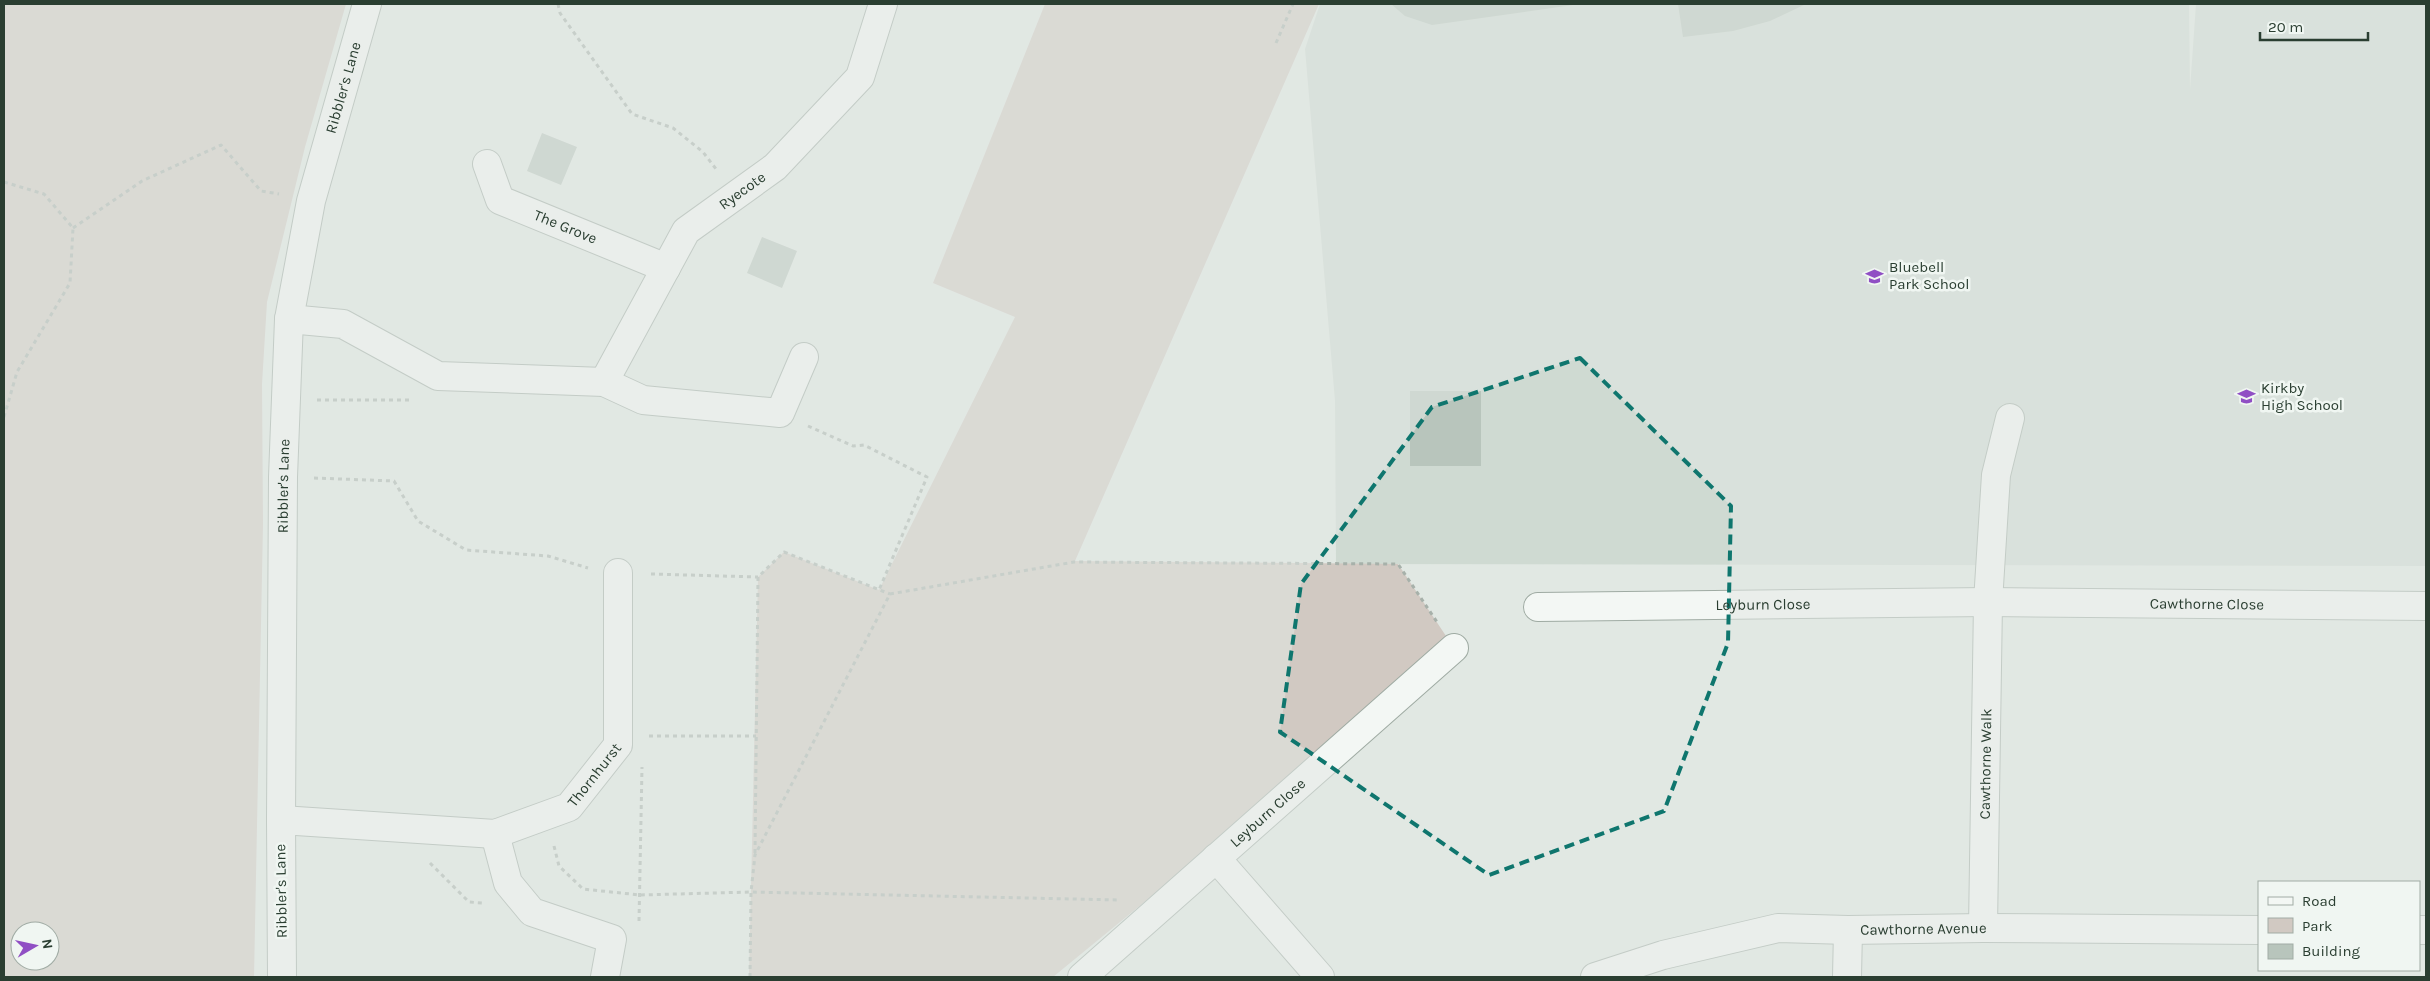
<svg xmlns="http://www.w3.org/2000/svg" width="2430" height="981" viewBox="0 0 2430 981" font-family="Karla,sans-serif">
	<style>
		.built { fill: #cfdad2 }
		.green { fill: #d1c9c2; fill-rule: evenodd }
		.building { fill: #b8c5bc }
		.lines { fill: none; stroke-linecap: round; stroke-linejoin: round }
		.minor-casing { stroke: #9faba3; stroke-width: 30 }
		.path { stroke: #a7b1aa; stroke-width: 3; stroke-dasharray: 4 4; stroke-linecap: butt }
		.minor { stroke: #f3f7f4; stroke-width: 28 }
		.marked { fill: none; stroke: #0f766e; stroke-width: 4; stroke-dasharray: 10 6; stroke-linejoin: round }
		.labels { text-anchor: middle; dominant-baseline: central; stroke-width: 5; stroke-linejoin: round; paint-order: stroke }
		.street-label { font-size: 15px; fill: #2a3e31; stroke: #f0f6f2 }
		.poi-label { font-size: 15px; fill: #2a3e31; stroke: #f0f6f2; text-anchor: start }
	</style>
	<rect width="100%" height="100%" fill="#e1e8e3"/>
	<path class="built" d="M1320,4H2189L2190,89L2196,4H2426V566L1336,564L1335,401L1305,49Z"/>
	<path class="green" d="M4,4H346L305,147L267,302L262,384L263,524L254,977H4ZM20,931H50V961H20Z
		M1045,4H1319L1075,561L1398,564L1454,648L1053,977H749L758,577L784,552L879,590L1015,317L933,283Z"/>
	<path class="building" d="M1391,4H1573V5L1432,25L1405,16Z
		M1678,4H1806L1770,21L1733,31L1683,37Z
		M542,133L577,147L561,185L527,171Z
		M762,237L797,251L782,288L747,273Z
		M1410,391H1481V466H1410Z"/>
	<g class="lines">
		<defs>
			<g id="minor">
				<path id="s1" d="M487,164L500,200L666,268"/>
				<path d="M289,319L343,324L438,376L604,382L643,400L780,413L804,357"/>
				<path id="s2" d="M604,382L686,231L775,167L860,77L883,4"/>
				<path id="s3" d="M1538,607L1988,602L2426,606"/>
				<path id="s4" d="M281,820L495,834L569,807L618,745V573"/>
				<path d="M495,834L508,883L532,912L612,939L605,977"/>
				<path d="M1216,858L1320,977"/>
				<path id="s5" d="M1983,928L1988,602L1996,475L2010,418"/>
				<path d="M2419,930H2426"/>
				<path id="s6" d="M282,977L281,820L283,477L289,319L311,201L367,4"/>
				<path id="s7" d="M1082,977L1454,648"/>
				<path id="s8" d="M1595,977L1663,955L1778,928L1848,930L1983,928L2259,930"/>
				<path d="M1847,977L1848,930"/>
			</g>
		</defs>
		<use href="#minor" class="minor-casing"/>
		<path class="path" d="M558,4L560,13L632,114L673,128L703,152L716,169
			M1276,43L1293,4
			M4,182L44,194L73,228L70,283L17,372L4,417
			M73,228L142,181L221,145L261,191L279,194
			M317,400H411
			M808,426L853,446L864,445L927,477L879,590
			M314,478L394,481L418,521L466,550L548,556L588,568
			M651,574L758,577
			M649,736H756
			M554,846L559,866L583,889L640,895L751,892L1119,900
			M755,853L758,577L784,552L890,594
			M430,863L469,902L482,903
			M639,921L642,767
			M750,977L751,892L755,855L890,594L1074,562L1398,564L1437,622"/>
		<use href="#minor" class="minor"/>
	</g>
	<path d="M0 0H2430V981H0ZM1580,358L1731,506L1728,643L1664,811L1489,875L1280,732L1301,584L1432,407Z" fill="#e1e8e3" fill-opacity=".55" fill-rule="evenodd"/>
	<path class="marked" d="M1580,358L1731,506L1728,643L1664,811L1489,875L1280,732L1301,584L1432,407Z"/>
	<defs>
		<symbol id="school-bare" viewBox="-9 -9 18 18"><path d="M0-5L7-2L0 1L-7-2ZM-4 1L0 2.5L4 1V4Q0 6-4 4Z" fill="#904fc4" stroke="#f0f6f2" stroke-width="2.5" paint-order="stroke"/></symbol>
	</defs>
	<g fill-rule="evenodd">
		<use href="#school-bare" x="1862" y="264" width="25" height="25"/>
		<use href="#school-bare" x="2234" y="384" width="25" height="25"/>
	</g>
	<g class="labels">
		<g class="street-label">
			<text stroke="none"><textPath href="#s6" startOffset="896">Ribbler's Lane</textPath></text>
			<text stroke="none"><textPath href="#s2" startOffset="241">Ryecote</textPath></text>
			<text stroke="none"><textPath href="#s1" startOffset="109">The Grove</textPath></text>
			<text stroke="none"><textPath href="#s6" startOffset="491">Ribbler's Lane</textPath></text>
			<text stroke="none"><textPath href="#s3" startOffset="669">Cawthorne Close</textPath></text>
			<text stroke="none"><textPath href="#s3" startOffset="225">Leyburn Close</textPath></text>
			<text stroke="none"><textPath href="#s5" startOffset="164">Cawthorne Walk</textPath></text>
			<text stroke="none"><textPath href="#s4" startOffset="334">Thornhurst</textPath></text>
			<text stroke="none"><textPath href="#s7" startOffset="248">Leyburn Close</textPath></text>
			<text transform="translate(281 891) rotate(-91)">Ribbler's Lane</text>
			<text stroke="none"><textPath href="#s8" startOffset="335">Cawthorne Avenue</textPath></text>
		</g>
		<g class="poi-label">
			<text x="1889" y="267">Bluebell<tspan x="1889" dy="17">Park School</tspan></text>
			<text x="2261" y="388">Kirkby<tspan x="2261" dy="17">High School</tspan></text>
		</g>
	</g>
	<rect width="2430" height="981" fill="none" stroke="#2a3e31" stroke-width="10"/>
	<rect x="2258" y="881" width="162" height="90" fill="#f0f6f2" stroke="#a1aca5"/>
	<rect x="2268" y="897" width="25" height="8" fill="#f3f7f4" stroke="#a1aca5"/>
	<text x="2302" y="906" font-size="15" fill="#2a3e31">Road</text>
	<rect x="2268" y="918" width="25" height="15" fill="#d1c9c2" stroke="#a1aca5"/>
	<text x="2302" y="931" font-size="15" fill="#2a3e31">Park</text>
	<rect x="2268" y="944" width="25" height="15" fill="#b8c5bc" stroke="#a1aca5"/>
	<text x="2302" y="956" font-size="15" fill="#2a3e31">Building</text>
	<g transform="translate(35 946) rotate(81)"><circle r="24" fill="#f0f6f2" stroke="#a1aca5"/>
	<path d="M0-4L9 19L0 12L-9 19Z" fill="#904fc4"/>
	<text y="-8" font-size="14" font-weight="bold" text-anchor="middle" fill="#2a3e31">N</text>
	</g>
	<path d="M2260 32v8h108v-8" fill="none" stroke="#2a3e31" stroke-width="2.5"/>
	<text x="2268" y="32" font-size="15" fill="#2a3e31" stroke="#f0f6f2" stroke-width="4" paint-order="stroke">20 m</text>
</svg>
